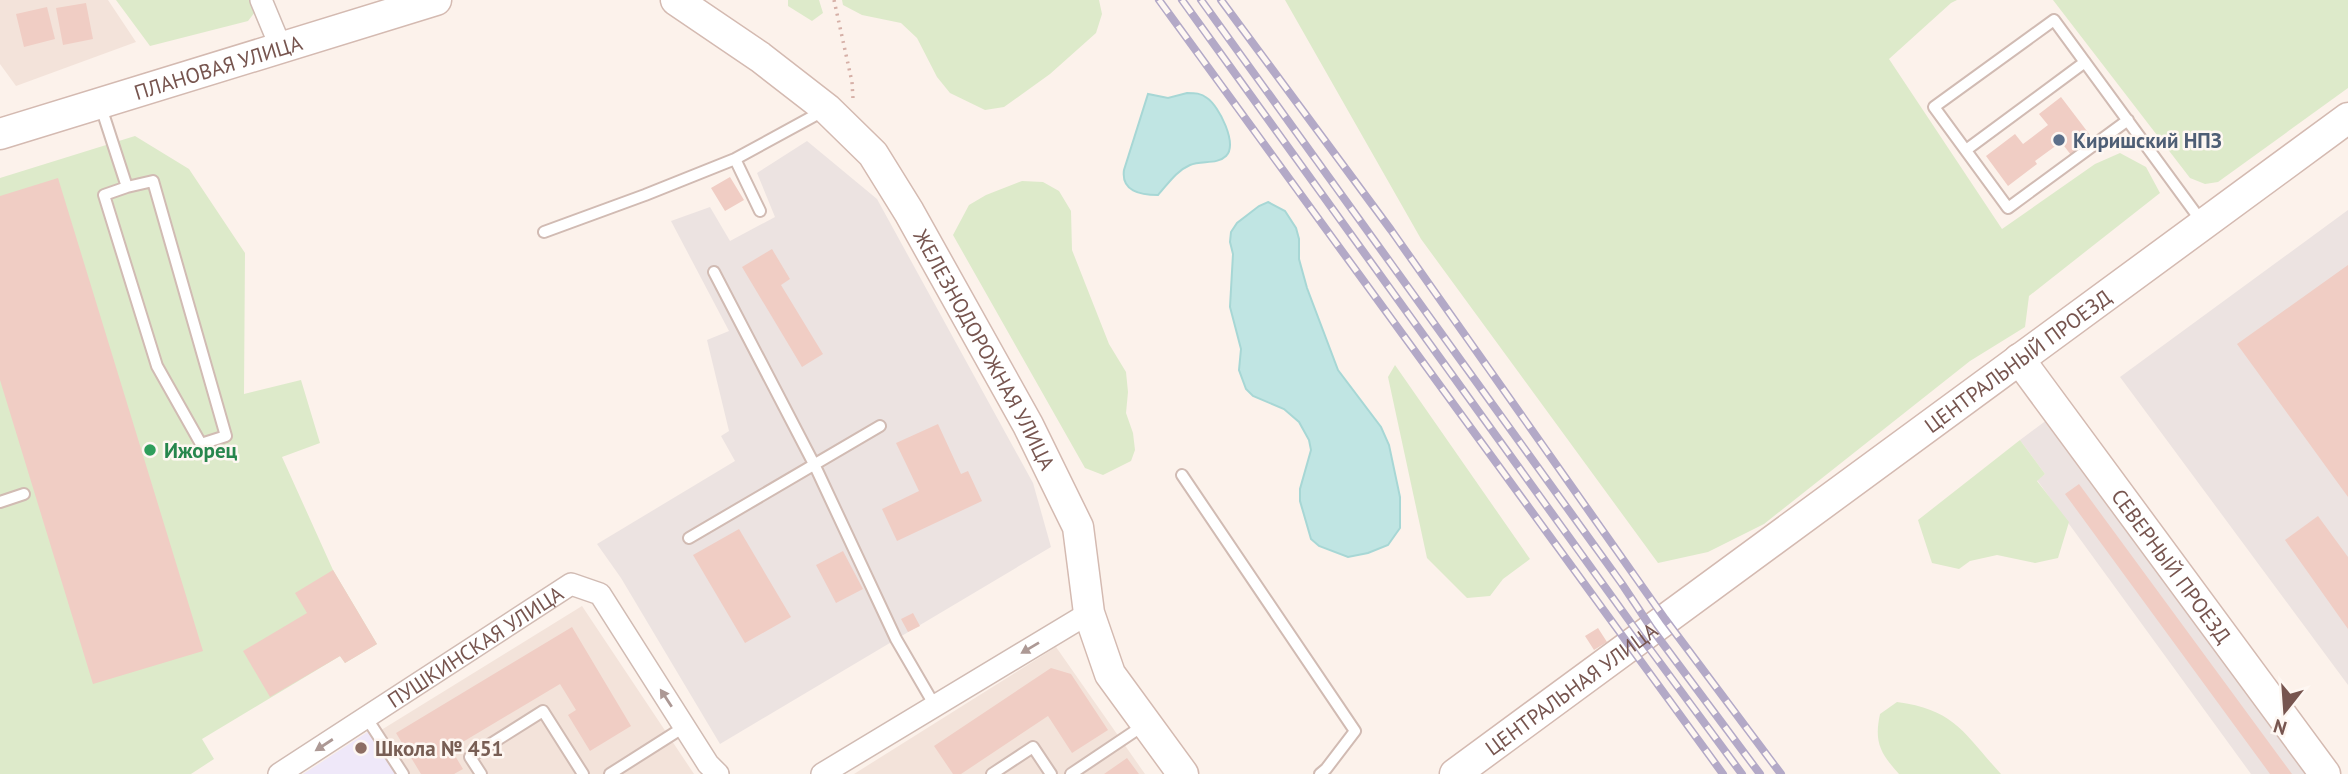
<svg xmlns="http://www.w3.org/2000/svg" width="2348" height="774" viewBox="0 0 2348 774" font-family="'PT Sans',sans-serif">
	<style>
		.residential { fill: #f3e3da }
		.industrial { fill: #ece3e1 }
		.education { fill: #efe8f9 }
		.green { fill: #ddeaca }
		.water { fill: #c0e5e3; stroke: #a7d7d5; stroke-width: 2 }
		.building { fill: #f0cdc4 }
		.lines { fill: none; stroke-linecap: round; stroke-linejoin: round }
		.lane-casing { stroke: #d1bbb3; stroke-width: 14 }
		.street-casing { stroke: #d1bbb3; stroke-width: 24 }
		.secondary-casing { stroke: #d4bab1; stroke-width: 33 }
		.path { stroke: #d6b0a7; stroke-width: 3.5; stroke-dasharray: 2 5; stroke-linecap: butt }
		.lane { stroke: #fff; stroke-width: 10 }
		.street { stroke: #fff; stroke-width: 21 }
		.secondary { stroke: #fff; stroke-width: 30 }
		.rail-casing { stroke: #b3a9c7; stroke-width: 8 }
		.rail { stroke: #fef7f2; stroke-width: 5; stroke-dasharray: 16; stroke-linecap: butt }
		.oneway { fill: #ad9995 }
		.service-dot { fill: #5c6f8a; stroke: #fef7f2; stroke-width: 2.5 }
		.leisure-dot { fill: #2e9e5b; stroke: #fef7f2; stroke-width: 2.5 }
		.education-dot { fill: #8d6e63; stroke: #fef7f2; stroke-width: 2.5 }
		.labels { text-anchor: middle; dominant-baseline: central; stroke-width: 5; stroke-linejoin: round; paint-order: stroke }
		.street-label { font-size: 21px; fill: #77554f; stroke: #fef7f2 }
		.service-label { font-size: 21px; font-weight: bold; fill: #4e5e75; stroke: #fef7f2; text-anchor: start }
		.leisure-label { font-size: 21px; font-weight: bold; fill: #27864d; stroke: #fef7f2; text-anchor: start }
		.education-label { font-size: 21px; font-weight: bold; fill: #785e54; stroke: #fef7f2; text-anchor: start }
	</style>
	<rect width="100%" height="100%" fill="#fcf2eb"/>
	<path class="residential" d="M0,0H108L136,42L16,86L0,64Z
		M582,606L694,774H310Z
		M1056,647L1145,774H854Z"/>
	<path class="industrial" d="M807,141L877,199L1033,483L1051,547L720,744L621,578L597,544L735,461L721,436L729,431L707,340L729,331L671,221L710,207L730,241L775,217L757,173Z
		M2348,210V685L2120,377Z
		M2051,417L2312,774H2251L2037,480L2045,474L2020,440Z"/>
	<path class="education" d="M369,731L395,774H303L317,765Z"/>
	<path class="green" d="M116,0H252L255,12L248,21L150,46Z
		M788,0H819L823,13L812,21L788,6Z
		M842,0H1099L1102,14L1096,33L1050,74L1004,107L985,110L950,93L937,77L917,38L901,23L862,15L843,5Z
		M1285,0H1957L1951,3L1889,59L2002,229L2095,164L2120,153L2146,167L2160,193L2029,296L2025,327L1970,361L1764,524L1708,552L1658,563L1421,239Z
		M2053,0H2348V88L2218,182L2205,184L2190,178Z
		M135,136L189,169L245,253L244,394L301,380L320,443L282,457L333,570L377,644L345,663L340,656L202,739L214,759L191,774H0V178Z
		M1022,181L1043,182L1059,191L1071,211L1072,250L1109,344L1126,372L1128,392L1126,413L1133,433L1135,450L1131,461L1103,475L1085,468L953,235L969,205L986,195Z
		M1395,365L1530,559L1503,579L1490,596L1467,598L1427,558L1388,377Z
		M2020,440L2045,474L2037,481L2069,522L2058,558L2035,563L1997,555L1970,561L1959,569L1932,563L1918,520Z
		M1897,702C1956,710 1964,734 2001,774H1899C1880,753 1874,742 1880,714Z"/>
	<path class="water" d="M1187,93C1195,93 1201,93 1207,98C1219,106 1238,144 1226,156C1217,165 1201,160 1190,165C1176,171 1168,184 1158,195C1140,195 1121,191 1124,170L1148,94L1168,98Z
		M1268,202L1285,211L1296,228L1299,239V259L1307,288L1338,370L1381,427L1389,445L1400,497V528L1388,545L1368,553L1348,557L1319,546L1311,539L1300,501V489L1311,450L1309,440L1299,422L1284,409L1253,396L1246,389L1239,370L1241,349L1230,307L1233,254L1230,242L1231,232L1237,223L1259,206Z"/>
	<path class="building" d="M86,3L93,39L63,45L56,8Z
		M47,7L55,39L24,47L16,14Z
		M2061,97L2093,139L2071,155L2061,142L2035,161L2037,164L2008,186L1986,156L2015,134L2023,144L2048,125L2039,114Z
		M730,177L744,200L725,211L711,188Z
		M58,178L203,651L93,684L0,380V196Z
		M772,249L790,279L781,285L823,354L802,367L742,267Z
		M2348,265V497L2237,344Z
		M938,424L961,474L968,471L982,501L897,541L882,509L919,491L896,443Z
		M2079,484L2292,774H2270L2065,494Z
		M2318,516L2348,557V629L2285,540Z
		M739,529L791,617L745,643L693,555Z
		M843,551L863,589L836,603L816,565Z
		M333,570L377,644L345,663L340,656L270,697L243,651L307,613L295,593Z
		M913,613L920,626L908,632L901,619Z
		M572,627L631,726L590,751L568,715L576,710L560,684L451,749L463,769L454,774H421L396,733Z
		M1598,628L1607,642L1594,650L1585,636Z
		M1051,668L1071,674L1108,730L1072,753L1048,716L961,774H953L934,746Z
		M1127,758L1139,774H1104Z"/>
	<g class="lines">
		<defs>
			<path id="lane" d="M100,104L127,187L104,195L157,366L201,444L226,436L153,181L127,187
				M2128,120L2008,208L1934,107L2054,20L2202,222
				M1966,150L2085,62
				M735,159L760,211
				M544,232L645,195L735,159L823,111
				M714,272L815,466L896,639L935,706
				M1182,475L1355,731L1326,769L1320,774
				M0,502L24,494
				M689,538L880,426
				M366,717L403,774
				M481,774L470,757L543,711L583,774
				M610,774L684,727
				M992,774L1033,747L1051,774
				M1071,774L1144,725"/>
			<g id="street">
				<path d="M261,0L281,48"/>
				<path id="s1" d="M279,774L571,584L600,594L708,764L718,774"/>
				<path d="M822,774L1089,613"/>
			</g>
			<g id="secondary">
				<path id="s2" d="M676,0L760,57L827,109L873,154L909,212L1028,425L1078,527L1089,613L1110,674L1183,774"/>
				<path id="s3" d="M0,134L436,0"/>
				<path id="s4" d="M2019,359L2325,774"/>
				<path id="s5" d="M1455,774L2348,118"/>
			</g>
		</defs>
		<use href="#lane" class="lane-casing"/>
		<use href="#street" class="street-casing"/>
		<use href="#secondary" class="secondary-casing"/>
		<path class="path" d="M834,0L852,82L853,99"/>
		<use href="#lane" class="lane"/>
		<use href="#street" class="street"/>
		<use href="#secondary" class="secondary"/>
		<defs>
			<path id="rail" d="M1159,0L1723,774
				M1182,0L1641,637L1742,774
				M1201,0L1622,584L1652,629L1760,774
				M1221,0L1391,230L1665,619L1781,774"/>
		</defs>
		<use href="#rail" class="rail-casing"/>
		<use href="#rail" class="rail"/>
	</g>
	<defs><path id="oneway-solid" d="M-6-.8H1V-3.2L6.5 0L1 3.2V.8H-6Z" transform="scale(1.75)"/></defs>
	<g class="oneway">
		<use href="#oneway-solid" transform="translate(1030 648) rotate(149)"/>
		<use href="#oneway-solid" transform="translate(666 698) rotate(-123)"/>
		<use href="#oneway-solid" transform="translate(324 745) rotate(147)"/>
	</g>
	<circle class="service-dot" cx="2059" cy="140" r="7"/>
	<circle class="leisure-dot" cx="150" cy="450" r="7"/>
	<circle class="education-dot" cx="361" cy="748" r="7"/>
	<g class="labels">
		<g class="street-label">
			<text stroke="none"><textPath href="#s3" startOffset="228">ПЛАНОВАЯ УЛИЦА</textPath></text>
			<text stroke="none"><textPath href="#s2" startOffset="476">ЖЕЛЕЗНОДОРОЖНАЯ УЛИЦА</textPath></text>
			<text stroke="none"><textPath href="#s5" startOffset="698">ЦЕНТРАЛЬНЫЙ ПРОЕЗД</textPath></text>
			<text stroke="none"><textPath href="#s4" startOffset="257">СЕВЕРНЫЙ ПРОЕЗД</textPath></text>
			<text stroke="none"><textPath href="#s1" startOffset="234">ПУШКИНСКАЯ УЛИЦА</textPath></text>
			<text stroke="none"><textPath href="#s5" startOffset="144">ЦЕНТРАЛЬНАЯ УЛИЦА</textPath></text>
		</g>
		<g class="service-label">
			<text x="2073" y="140">Киришский НПЗ</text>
		</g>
		<g class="leisure-label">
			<text x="164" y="450">Ижорец</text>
		</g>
		<g class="education-label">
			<text x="375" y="748">Школа № 451</text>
		</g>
	</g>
	<g transform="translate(2285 711) rotate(197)" stroke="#fef7f2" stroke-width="5" paint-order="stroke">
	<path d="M0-5L12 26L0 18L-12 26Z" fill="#77554f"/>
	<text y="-10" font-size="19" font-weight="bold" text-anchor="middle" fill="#77554f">N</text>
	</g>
</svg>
